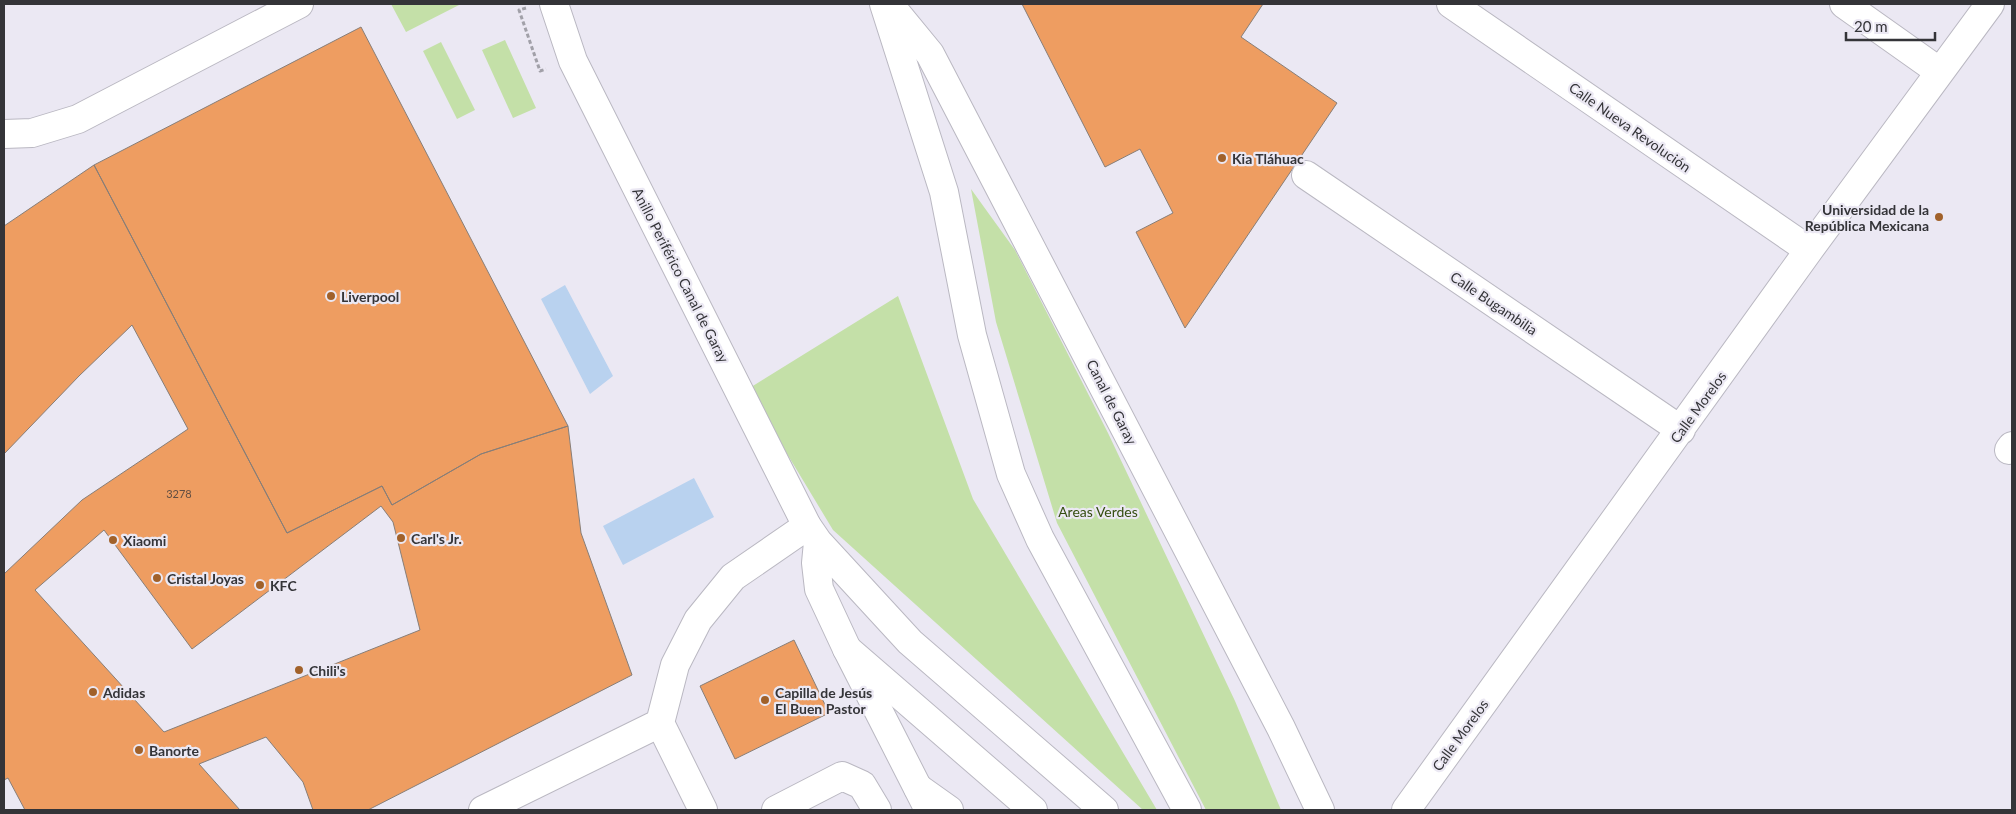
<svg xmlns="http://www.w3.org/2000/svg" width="2016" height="814" viewBox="0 0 2016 814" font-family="Lato,sans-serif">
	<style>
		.green { fill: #c4e0a8 }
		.water { fill: #b9d2ef }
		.building { fill: #ee9d61; stroke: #877e78; fill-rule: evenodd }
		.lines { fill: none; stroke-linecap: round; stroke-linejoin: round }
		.minor-casing { stroke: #bab8c2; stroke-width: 30 }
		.major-casing { stroke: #bab8c2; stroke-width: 30 }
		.highway-casing { stroke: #bab8c2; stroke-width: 30 }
		.path { stroke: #a1a0a8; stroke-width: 3; stroke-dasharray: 4 2.5; stroke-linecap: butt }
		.minor { stroke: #fff; stroke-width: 28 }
		.major { stroke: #fff; stroke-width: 28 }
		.highway { stroke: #fff; stroke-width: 28 }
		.poi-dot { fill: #a1612a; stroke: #ebe8f3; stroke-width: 2 }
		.labels { text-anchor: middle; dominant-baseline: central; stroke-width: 4.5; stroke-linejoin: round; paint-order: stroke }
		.number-label { font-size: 11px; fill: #624e42 }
		.street-label { font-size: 14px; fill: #343438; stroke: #ebe8f3 }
		.poi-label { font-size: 14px; font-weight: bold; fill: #343438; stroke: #ebe8f3; text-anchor: start }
		.park-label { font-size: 14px; fill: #344d0f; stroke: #ebe8f3 }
	</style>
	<rect width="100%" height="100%" fill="#ebe8f3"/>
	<path class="green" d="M391,4H461L406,32Z
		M505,40L536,108L513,118L482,50Z
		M441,42L475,110L457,119L423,51Z
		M971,189L1015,250L1108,433L1235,701L1281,810H1206L1057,523L996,322Z
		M898,296L973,499L1157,810H1143L833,530L748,389Z"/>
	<path class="water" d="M565,285L613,376L590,394L541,299Z
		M694,478L714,517L623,565L603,526Z"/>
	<path class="building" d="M1022,4H1263L1241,37L1337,103L1185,328L1136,232L1173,213L1140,149L1105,167Z
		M361,27L568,426L481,454L392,505L382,486L287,533L94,165Z
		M94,165L287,533L382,486L392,505L481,454L568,426L581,533L632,675L368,810H313L303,782L266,737L199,764L240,810H25L8,778L4,780V574L82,500L188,429L132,325L79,376L4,454V226ZM381,506L393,522L420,630L164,732L35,590L104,530L192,649Z
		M794,640L829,713L735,759L700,686Z"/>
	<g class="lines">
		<defs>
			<path id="minor" d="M1451,4L1809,250
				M1844,4L1940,72
				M4,134L32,133L78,119L299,4
				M1306,175L1681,430
				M2009,450L2012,446
				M660,723L703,810
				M918,788L949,810
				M483,810L660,723L675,665L698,620L733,577L807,526
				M776,810L842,776L862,785L877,810
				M1406,810L1809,250L1990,4"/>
			<path id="major" d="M889,4L930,54L1281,728L1320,810
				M847,649L1033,810"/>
			<path id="highway" d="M554,4L573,61L807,526L818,542L910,642L1104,810
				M884,4L944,192L972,335L1011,474L1040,539L1187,810
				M818,542L816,563L819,589L847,649L929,810"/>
		</defs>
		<use href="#minor" class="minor-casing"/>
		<use href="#major" class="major-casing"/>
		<use href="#highway" class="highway-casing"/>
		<path class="path" d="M526,8L519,10L540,71L546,69"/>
		<use href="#minor" class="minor"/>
		<use href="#major" class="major"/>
		<use href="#highway" class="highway"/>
	</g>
	<g class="poi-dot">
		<circle cx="1222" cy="158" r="5"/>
		<circle cx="1939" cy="217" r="5"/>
		<circle cx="331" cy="296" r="5"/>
		<circle cx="401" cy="538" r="5"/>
		<circle cx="113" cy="540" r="5"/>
		<circle cx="157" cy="578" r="5"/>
		<circle cx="260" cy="585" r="5"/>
		<circle cx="299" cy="670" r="5"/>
		<circle cx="93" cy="692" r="5"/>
		<circle cx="765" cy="700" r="5"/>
		<circle cx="139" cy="750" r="5"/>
	</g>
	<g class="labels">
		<g class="number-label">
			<text x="179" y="493">3278</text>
		</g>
		<g class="street-label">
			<text transform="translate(1630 127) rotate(35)">Calle Nueva Revolución</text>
			<text transform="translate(681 275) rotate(63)">Anillo Periférico Canal de Garay</text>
			<text transform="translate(1494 303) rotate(34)">Calle Bugambilia</text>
			<text transform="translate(1112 402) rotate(63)">Canal de Garay</text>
			<text transform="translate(1698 407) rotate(-54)">Calle Morelos</text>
			<text transform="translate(1460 735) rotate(-54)">Calle Morelos</text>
		</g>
		<g class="poi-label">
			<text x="1232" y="158">Kia Tláhuac</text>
			<text x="1929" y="209" text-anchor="end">Universidad de la<tspan x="1929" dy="16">República Mexicana</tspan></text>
			<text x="341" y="296">Liverpool</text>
			<text x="411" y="538">Carl's Jr.</text>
			<text x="123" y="540">Xiaomi</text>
			<text x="167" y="578">Cristal Joyas</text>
			<text x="270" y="585">KFC</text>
			<text x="309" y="670">Chili's</text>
			<text x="103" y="692">Adidas</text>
			<text x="775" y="692">Capilla de Jesús<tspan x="775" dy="16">El Buen Pastor</tspan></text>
			<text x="149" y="750">Banorte</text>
		</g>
		<g class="park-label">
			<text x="1098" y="511">Areas Verdes</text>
		</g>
	</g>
	<rect width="2016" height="814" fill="none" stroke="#343438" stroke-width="10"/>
	<path d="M1846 32v8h89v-8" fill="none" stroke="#343438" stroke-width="2.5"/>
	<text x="1854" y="32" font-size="15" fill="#343438" stroke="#ebe8f3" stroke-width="4" paint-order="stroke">20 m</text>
</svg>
